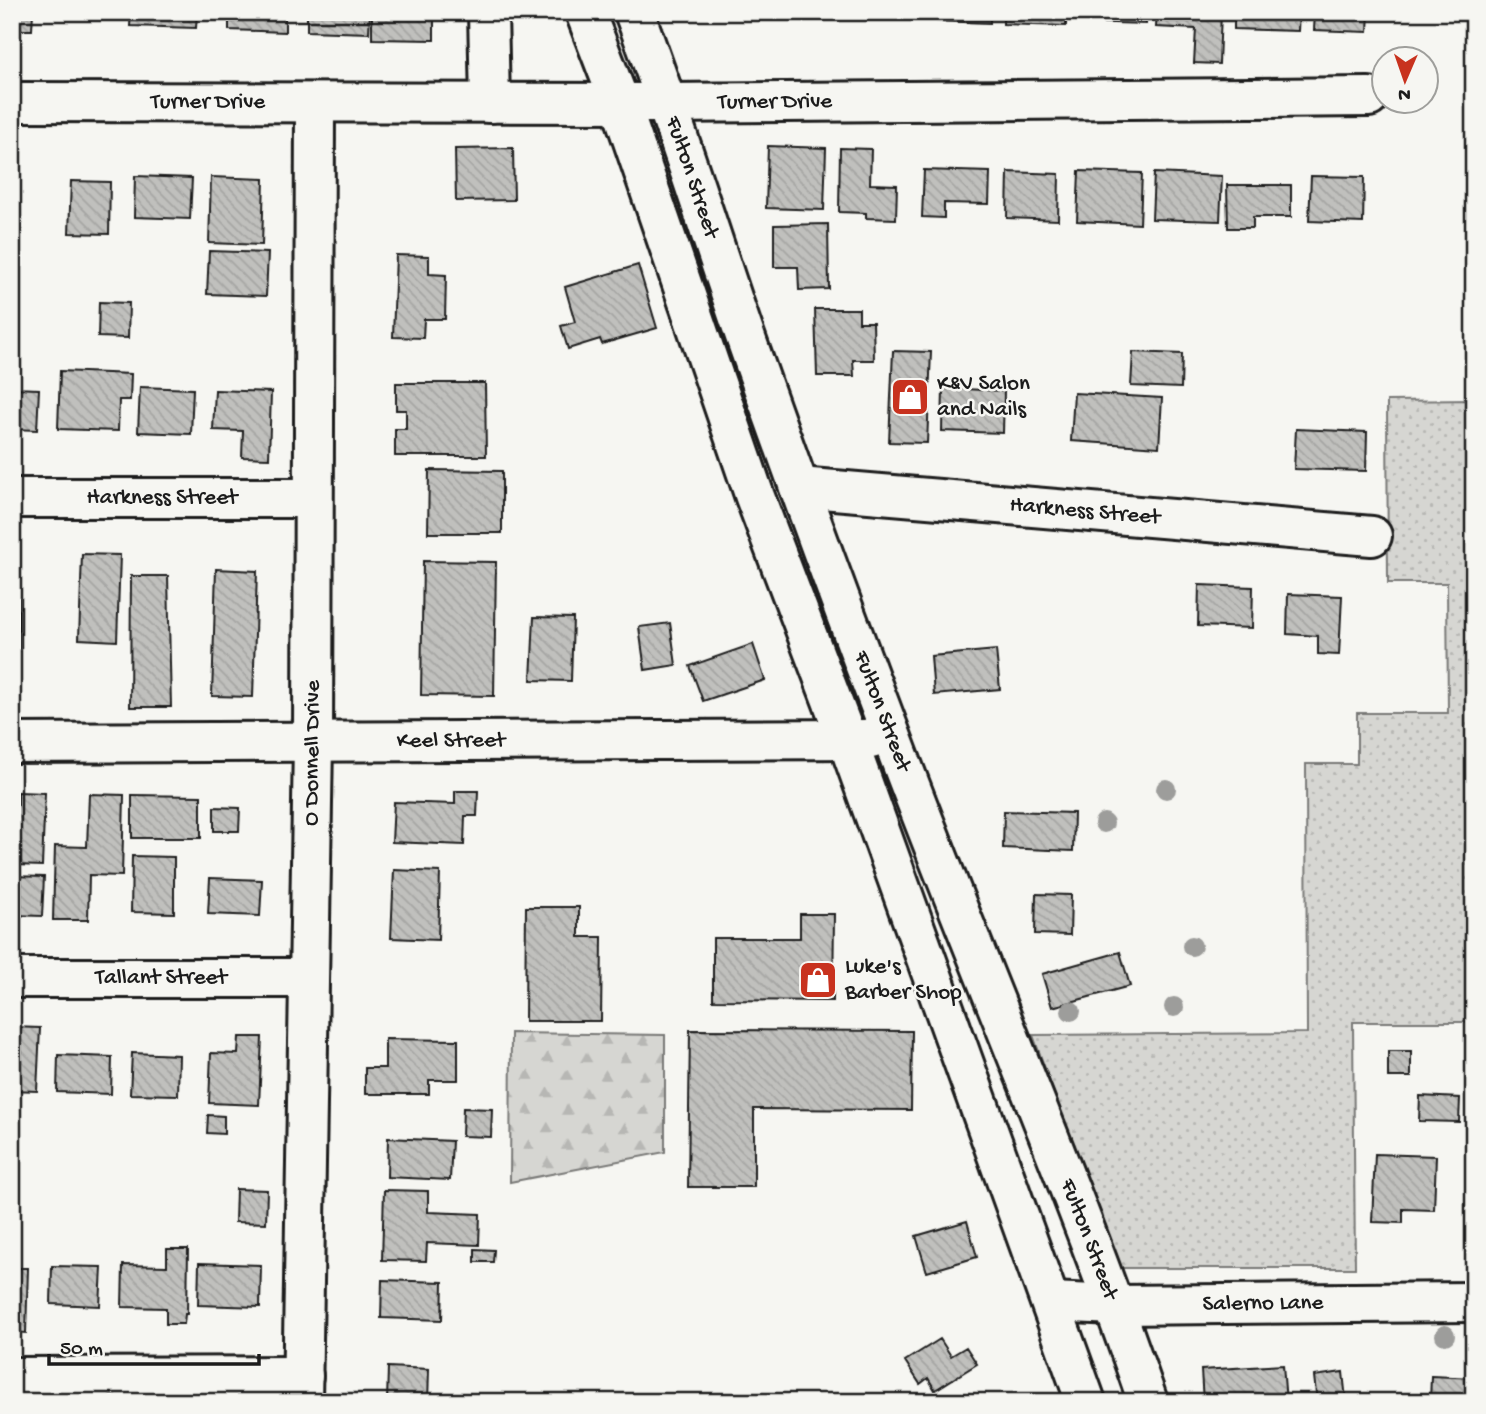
<svg xmlns="http://www.w3.org/2000/svg" width="1486" height="1414" viewBox="0 0 1486 1414" font-family="'Gochi Hand',sans-serif">
	<style>
		.grass { fill: url(#grass-dots); stroke: #797977; stroke-width: 2 }
		.forest { fill: url(#forest-firs); stroke: #797977; stroke-width: 2 }
		.building { fill: url(#building-back-hatch); stroke: #1c1c1c; stroke-width: 2 }
		.lines { fill: none; stroke-linecap: round; stroke-linejoin: round }
		.minor-casing { stroke: #1c1c1c; stroke-width: 44 }
		.minor { stroke: #f6f6f2; stroke-width: 38 }
		.tree { fill: #9d9d9b }
		.labels { text-anchor: middle; dominant-baseline: central; stroke-width: 5; stroke-linejoin: round; paint-order: stroke }
		.street-label { font-size: 23px; fill: #1c1c1c; stroke: #f6f6f2 }
		.poi-label { font-size: 23px; fill: #1c1c1c; stroke: #f6f6f2; text-anchor: start }
	</style>
	<defs>
		<pattern id="grass-dots" width="8" height="8" patternUnits="userSpaceOnUse" patternTransform="scale(1.75)"><rect width="8" height="8" fill="#d6d6d2"/><path d="M2 2h.1M6 6h.1" fill="none" stroke="#b7b7b4" stroke-width="1.8" stroke-linecap="round"/></pattern>
		<pattern id="forest-firs" width="22" height="20" patternUnits="userSpaceOnUse" patternTransform="scale(1.75)"><rect width="22" height="20" fill="#d6d6d2"/><path d="M5 1l3.5 6h-7zM16 11l3.5 6h-7z" fill="#b7b7b4"/></pattern>
		<pattern id="building-back-hatch" width="6" height="6" patternUnits="userSpaceOnUse" patternTransform="scale(1.75)"><rect width="6" height="6" fill="#c0c0bd"/><path d="M-1 5l2 2M0 0l6 6M5-1l2 2" fill="none" stroke="#a4a4a2"/></pattern>
	</defs>
	<rect width="100%" height="100%" fill="#f6f6f2"/>
	<filter id="ink" filterUnits="userSpaceOnUse"><feTurbulence type="fractalNoise" baseFrequency=".0143" numOctaves="2"/><feDisplacementMap in="SourceGraphic" scale="14" xChannelSelector="R" yChannelSelector="G"/><feConvolveMatrix kernelMatrix="1 2 1 2 8 2 1 2 1" color-interpolation-filters="sRGB"/></filter>
	<g filter="url(#ink)">
		<path class="grass" d="M1474,400V1022H1353L1355,1268H1117L1033,1035L1307,1033L1306,764H1357V713H1448L1447,583H1388L1387,401Z"/>
		<path class="forest" d="M511,1033L665,1035V1152L510,1182Z"/>
		<path class="building" d="M12,12H33L32,30H12Z
			M131,12H197L196,28L130,26Z
			M229,12H285V32L229,30Z
			M307,12H370L369,33L307,31Z
			M372,12H434V40L372,39Z
			M852,12H905V18L852,14Z
			M936,12H990V23L936,21Z
			M1003,12H1066V26L1003,24Z
			M1080,12H1146V24L1080,22Z
			M1157,12H1221L1219,64L1194,63L1196,29L1156,27Z
			M1234,12H1299L1298,31L1234,29Z
			M1315,12H1369L1368,32L1314,30Z
			M768,146L826,148L824,210L766,208Z
			M513,148L514,200L456,201L455,149Z
			M840,148L871,149L870,184L897,185L896,219L866,218V213L839,212Z
			M924,170L990,172L989,204L944,203V218L922,217Z
			M1079,171L1142,173L1140,224L1077,221Z
			M1008,172L1059,174L1058,220L1007,218Z
			M1154,173L1222,176L1220,221L1152,219Z
			M135,176L192,178L190,219L134,217Z
			M1311,176L1364,177L1363,223L1309,221Z
			M211,177L264,179L262,245L209,243Z
			M71,181L110,182L109,234L69,233Z
			M1227,185H1291V217H1253V228H1228Z
			M828,224L829,289L799,290L798,267H774V225Z
			M209,251L268,253L266,296L207,294Z
			M396,255L429,256V274L446,275L445,319H424L423,338L393,337Z
			M638,265L657,328L602,344L600,339L568,349L561,326L575,322L565,287Z
			M99,302L129,303L128,338L98,337Z
			M815,309H859V322H873L874,360H853L854,376H817Z
			M893,351L931,352L927,443L889,442Z
			M1133,352L1182,354L1181,388L1131,386Z
			M60,371L131,374L130,400H119L118,431L58,429Z
			M396,383H485L486,456H395V429H406V410H396Z
			M140,387L193,389L191,434L138,432Z
			M12,388L39,389L37,430L12,429Z
			M943,388L1004,391L1003,433L942,431Z
			M215,390L271,392L269,458L242,457L243,431L213,430Z
			M1074,393L1162,398L1159,447L1071,441Z
			M1296,429L1367,432L1366,471L1294,469Z
			M429,470L502,471V533H428Z
			M82,554L120,555L117,641L79,639Z
			M423,561L496,562L494,696L421,695Z
			M216,569L257,571L253,697L212,696Z
			M131,576H168L171,707H130Z
			M12,581H19V651L12,650Z
			M1199,585L1253,587L1252,628L1198,626Z
			M1288,594L1342,596L1339,655L1318,654V636L1287,634Z
			M534,617L573,618L571,681L531,680Z
			M670,623L676,665L645,670L639,627Z
			M753,644L765,680L703,701L690,666Z
			M996,650L1000,689L934,695L931,656Z
			M455,791H478L477,816H465L464,845L392,842L394,802L455,804Z
			M18,792L45,793L42,866L16,865V858H12V805H18Z
			M89,794L124,795L122,876L89,875L88,920H53L55,846L87,847Z
			M132,795L201,796V838H132Z
			M214,807L240,808L239,831H214Z
			M1004,811L1074,813L1073,851L1003,848Z
			M132,856L174,857V913L131,912Z
			M394,870L440,872L438,940L391,938Z
			M12,876L44,877L42,916L12,915Z
			M210,878L262,880L260,916L208,914Z
			M1036,894L1071,895L1070,935L1035,934Z
			M526,907H579V937H602L601,1021H525Z
			M800,914H834L833,1001L713,1000V938H800Z
			M1120,952L1130,986L1052,1007L1042,974Z
			M12,1027L40,1028L37,1091L12,1090Z
			M690,1030L912,1031L911,1110L754,1109V1187H688Z
			M239,1037H262L259,1105L209,1103L211,1053L238,1054Z
			M385,1039L458,1040V1080H429V1094H365V1068H385Z
			M1388,1051H1411V1077H1388Z
			M132,1053L179,1055L178,1095L130,1094Z
			M58,1055L112,1057L111,1094L57,1092Z
			M1420,1096L1460,1098L1459,1122L1419,1121Z
			M463,1108L492,1109L491,1137L462,1136Z
			M208,1115L224,1116V1134L207,1133Z
			M388,1138L452,1141L450,1180L387,1177Z
			M1375,1154L1436,1156L1434,1210L1403,1209V1223L1372,1222Z
			M236,1189L267,1190L266,1223L235,1222Z
			M384,1190L428,1191V1212L480,1214L479,1245L427,1243L426,1261L382,1260Z
			M967,1221L977,1257L927,1272L916,1236Z
			M167,1249H188L187,1314H185L184,1324H166V1308L122,1307L123,1265L167,1266Z
			M475,1249L494,1250L493,1262H475Z
			M199,1263L261,1265L260,1307L198,1305Z
			M52,1266L102,1267L100,1306L51,1304Z
			M12,1268H28L26,1333L12,1332Z
			M382,1280L443,1282L442,1320L381,1318Z
			M940,1339L951,1356L966,1347L977,1364L935,1390L928,1378L920,1384L905,1361Z
			M1283,1365L1286,1402H1203L1201,1370Z
			M388,1367L429,1369L428,1402H387Z
			M1343,1372L1346,1400L1317,1402L1314,1376Z
			M1431,1376L1474,1378V1402H1430Z"/>
		<g class="lines">
			<defs>
				<g id="minor">
					<path d="M488,12L490,103"/>
					<path d="M585,12L620,103L755,497L852,753L1086,1402"/>
					<path id="s1" d="M634,12C674,119 708,228 745,336C792,470 841,603 891,735C974,958 1071,1177 1148,1402"/>
					<path id="s2" d="M12,102L668,103L1369,97"/>
					<path id="s3" d="M799,487L1372,536"/>
					<path id="s4" d="M12,498H313"/>
					<path id="s5" d="M12,743L871,739"/>
					<path id="s6" d="M12,978H309"/>
					<path id="s7" d="M1051,1302L1115,1305L1474,1302"/>
					<path d="M12,1377L303,1376"/>
					<path id="s8" d="M302,1402L313,743L315,104"/>
				</g>
			</defs>
			<use href="#minor" class="minor-casing"/>
			<use href="#minor" class="minor"/>
		</g>
		<g class="tree">
			<circle cx="1166" cy="789" r="10"/>
			<circle cx="1104" cy="823" r="10"/>
			<circle cx="1192" cy="946" r="10"/>
			<circle cx="1174" cy="1007" r="10"/>
			<circle cx="1071" cy="1011" r="10"/>
			<circle cx="1445" cy="1335" r="10"/>
		</g>
	</g>
	<defs>
		<symbol id="shop-square" viewBox="-11 -11 22 22"><rect x="-9" y="-9" width="18" height="18" rx="4" fill="#c8321e" stroke="#f6f6f2"/><path d="M-5-2.5h2.3a2.7 3.5 0 0 1 5.4 0H5L5.5 6h-11ZM-1.5-2.5h3a1.5 2.3 0 0 0-3 0Z" fill="#fff"/></symbol>
	</defs>
	<g fill-rule="evenodd">
		<use href="#shop-square" x="888" y="375" width="44" height="44"/>
		<use href="#shop-square" x="796" y="958" width="44" height="44"/>
	</g>
	<g class="labels">
		<g class="street-label">
			<text stroke="none"><textPath href="#s2" startOffset="196">Turner Drive</textPath></text>
			<text stroke="none"><textPath href="#s2" startOffset="763">Turner Drive</textPath></text>
			<text stroke="none"><textPath href="#s1" startOffset="175">Fulton Street</textPath></text>
			<text stroke="none"><textPath href="#s4" startOffset="150">Harkness Street</textPath></text>
			<text stroke="none"><textPath href="#s3" startOffset="287">Harkness Street</textPath></text>
			<text stroke="none"><textPath href="#s1" startOffset="742">Fulton Street</textPath></text>
			<text stroke="none"><textPath href="#s5" startOffset="439">Keel Street</textPath></text>
			<text stroke="none"><textPath href="#s8" startOffset="649">O Donnell Drive</textPath></text>
			<text stroke="none"><textPath href="#s6" startOffset="149">Tallant Street</textPath></text>
			<text stroke="none"><textPath href="#s1" startOffset="1309">Fulton Street</textPath></text>
			<text stroke="none"><textPath href="#s7" startOffset="212">Salerno Lane</textPath></text>
		</g>
		<g class="poi-label">
			<text x="937" y="384">K&amp;V Salon<tspan x="937" dy="26">and Nails</tspan></text>
			<text x="845" y="967">Luke's<tspan x="845" dy="26">Barber Shop</tspan></text>
		</g>
	</g>
	<rect width="1486" height="1414" fill="none" stroke="#f6f6f2" stroke-width="42"/>
	<rect x="21" y="21" width="1444" height="1372" fill="none" stroke="#1c1c1c" stroke-width="2.5" filter="url(#ink)"/>
	<g transform="translate(1405 80) rotate(182)"><circle r="33" fill="#f6f6f2" stroke="#9f9f9c" stroke-width="2"/>
	<path d="M0-5L12 26L0 18L-12 26Z" fill="#c8321e"/>
	<text y="-10" font-size="19" font-weight="bold" text-anchor="middle" fill="#1c1c1c">N</text>
	</g>
	<path d="M49 1354v10h210v-10" fill="none" stroke="#1c1c1c" stroke-width="3.5"/>
	<text x="60" y="1354" font-size="21" fill="#1c1c1c" stroke="#f6f6f2" stroke-width="5" paint-order="stroke">50 m</text>
</svg>
